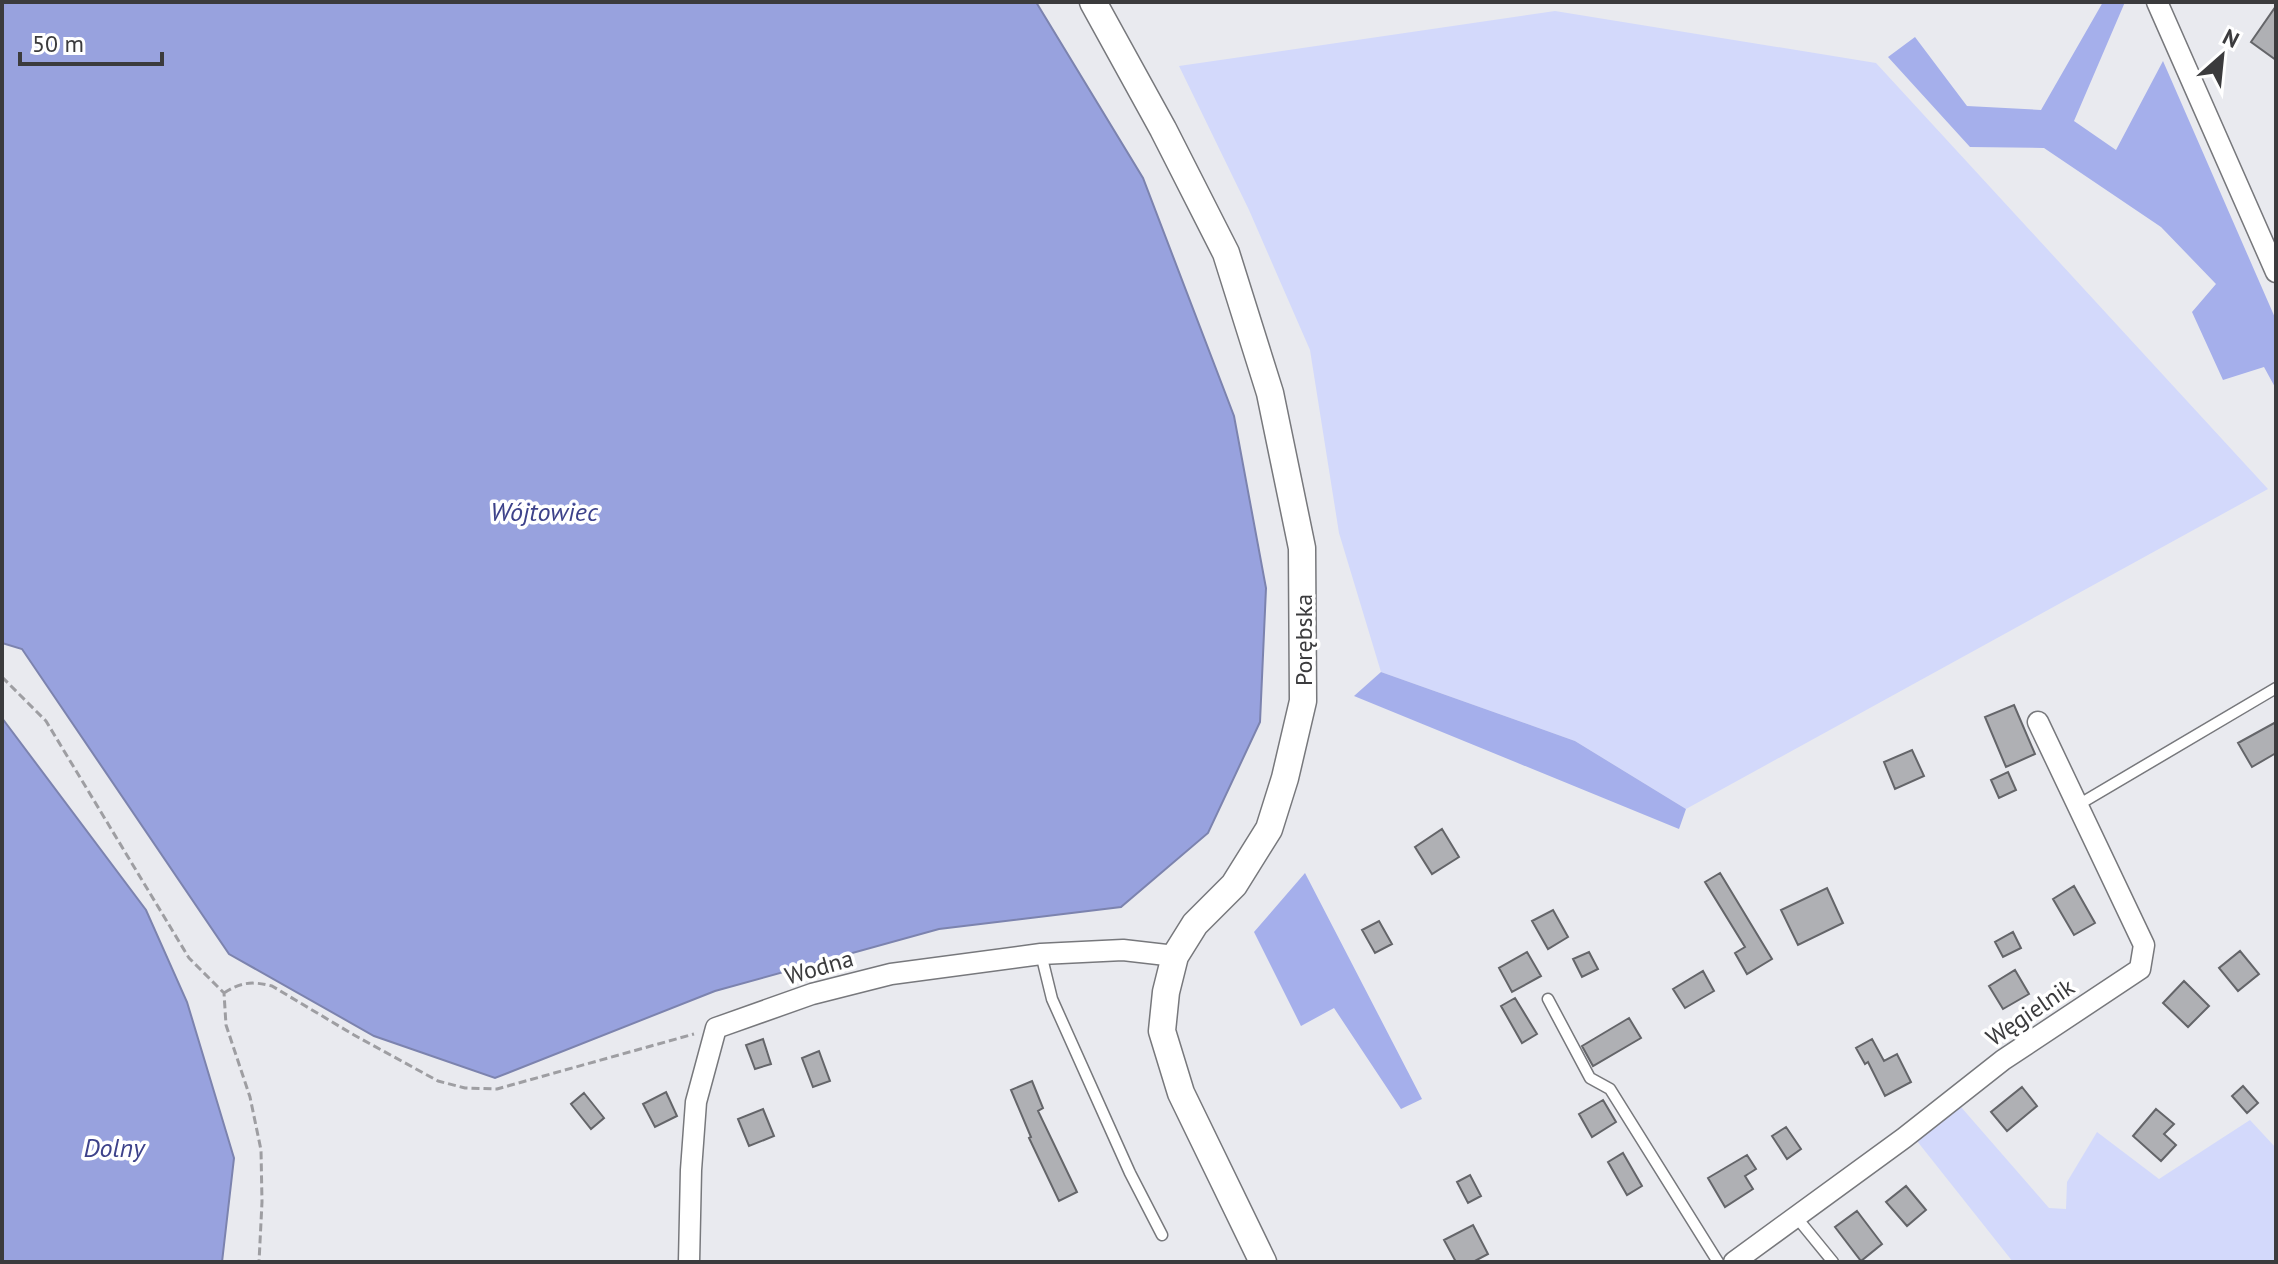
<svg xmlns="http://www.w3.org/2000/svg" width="2278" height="1264" viewBox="0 0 2278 1264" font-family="'PT Sans',sans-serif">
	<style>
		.green { fill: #d3d9fb }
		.forest { fill: #a5afeb }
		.water { fill: #98a2de; stroke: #7c83ae; stroke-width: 2 }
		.building { fill: #afb0b4; stroke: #646569; stroke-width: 2 }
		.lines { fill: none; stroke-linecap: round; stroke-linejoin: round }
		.service-casing { stroke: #77787c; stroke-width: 13 }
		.minor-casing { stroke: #77787c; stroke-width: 23 }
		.tertiary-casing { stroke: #77787c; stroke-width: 29 }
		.path { stroke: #9e9ea2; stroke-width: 3; stroke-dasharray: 8 4; stroke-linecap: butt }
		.service { stroke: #fff; stroke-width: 10 }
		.minor { stroke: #fff; stroke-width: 20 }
		.tertiary { stroke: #fff; stroke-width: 26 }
		.labels { text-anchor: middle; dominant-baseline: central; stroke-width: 7; stroke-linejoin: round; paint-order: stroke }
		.street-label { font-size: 24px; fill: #3b3b3d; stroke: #fff }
		.water-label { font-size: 26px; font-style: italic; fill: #3d428a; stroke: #fff }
	</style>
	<rect width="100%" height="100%" fill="#e9eaef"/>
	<path class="green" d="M1555,11L1876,63L2268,489L1686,809L1575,741L1381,672L1339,533L1310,350L1249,210L1179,66Z
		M1961,1107L2049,1208L2066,1209L2067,1182L2097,1132L2159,1179L2250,1120L2276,1148V1262H2013L1917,1141Z"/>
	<path class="forest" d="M2103,2H2125L2074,121L2116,150L2163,61L2276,320V389L2264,367L2223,380L2192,312L2216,284L2161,227L2044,148L1970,147L1888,57L1915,37L1967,106L2041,110Z
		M1381,672L1575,741L1686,809L1679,829L1354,696Z
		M1305,873L1422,1099L1401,1109L1334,1008L1301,1026L1254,932Z"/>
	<path class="water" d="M2,2H1036L1143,178L1234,416L1266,588L1260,722L1208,833L1121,907L939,929L715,991L495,1078L374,1036L229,954L22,649L2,643Z
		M2,718L146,910L187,1002L234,1158L222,1262H2Z"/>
	<path class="building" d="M2276,6V60L2251,42Z
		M2014,705L2035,754L2006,767L1985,717Z
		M2276,722V753L2252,767L2238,743Z
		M1912,750L1924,776L1895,789L1884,762Z
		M2008,772L2016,790L1999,798L1991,780Z
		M1442,829L1459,857L1432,874L1415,847Z
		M1720,873L1772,959L1747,974L1735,953L1745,947L1705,882Z
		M2074,886L2095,923L2074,935L2053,899Z
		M1827,888L1843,923L1798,945L1781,910Z
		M1553,910L1568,937L1548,949L1532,921Z
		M1379,921L1392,944L1375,953L1362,930Z
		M2013,932L2021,948L2003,957L1995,942Z
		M2240,951L2259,974L2238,991L2219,968Z
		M1527,952L1541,976L1512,992L1499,968Z
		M1589,952L1598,969L1582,977L1573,959Z
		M2015,970L2029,994L2003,1009L1989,986Z
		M1703,971L1714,991L1685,1008L1673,989Z
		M2184,981L2209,1006L2188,1027L2163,1003Z
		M1515,998L1537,1034L1522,1043L1501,1006Z
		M1629,1018L1641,1038L1593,1066L1582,1046Z
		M763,1039L771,1064L755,1069L746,1045Z
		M1872,1039L1884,1061L1897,1054L1911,1082L1885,1096L1868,1062L1865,1064L1856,1048Z
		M819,1051L830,1081L813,1087L802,1058Z
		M1032,1081L1043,1108L1038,1111L1077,1192L1059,1201L1029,1138L1031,1137L1011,1090Z
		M2243,1086L2258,1103L2247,1113L2232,1096Z
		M2022,1087L2037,1106L2007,1131L1991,1112Z
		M666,1092L677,1116L655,1127L643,1104Z
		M584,1093L604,1118L591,1129L571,1104Z
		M1603,1100L1616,1122L1592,1137L1579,1114Z
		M763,1109L774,1136L749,1146L738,1119Z
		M2156,1109L2174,1124L2164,1134L2176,1145L2161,1161L2133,1136Z
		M1786,1127L1801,1149L1787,1159L1772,1136Z
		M1623,1153L1642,1186L1627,1195L1608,1162Z
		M1747,1155L1756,1169L1745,1176L1753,1189L1725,1207L1708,1178Z
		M1470,1175L1481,1196L1468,1203L1457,1182Z
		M1906,1186L1926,1210L1907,1226L1886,1202Z
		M1857,1211L1882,1244L1861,1261L1835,1227Z
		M1473,1225L1488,1254L1473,1262H1456L1444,1240Z"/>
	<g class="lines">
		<defs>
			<path id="service" d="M2078,805L2276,688
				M1041,954L1052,999L1130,1173L1162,1235
				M1548,999L1590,1078L1610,1089L1718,1262
				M1797,1218L1833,1262"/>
			<path id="minor" d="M2157,2L2276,272
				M689,1262L691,1170L696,1102L716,1028L812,994L891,974L1041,954L1123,950L1175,956
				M1734,1262L1904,1138L2003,1060L2140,969L2144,945L2038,722"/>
			<path id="tertiary" d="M1093,2L1163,129L1226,253L1270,393L1302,548L1303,701L1285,778L1269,829L1234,885L1195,924L1175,956L1166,992L1162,1031L1181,1093L1263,1262"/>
		</defs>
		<use href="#service" class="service-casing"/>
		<use href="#minor" class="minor-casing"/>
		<use href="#tertiary" class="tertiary-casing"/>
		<path class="path" d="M2,677L46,721L189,958L224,993L226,1025L250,1097L261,1150L262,1202L259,1262
			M224,993C241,982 252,981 272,986L354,1035L438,1081L465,1088L497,1089L694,1034"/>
		<use href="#service" class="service"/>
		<use href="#minor" class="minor"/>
		<use href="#tertiary" class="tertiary"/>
	</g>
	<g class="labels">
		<g class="street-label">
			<text transform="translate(1303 640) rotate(-90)">Porębska</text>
			<text transform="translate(819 967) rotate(-16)">Wodna</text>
			<text transform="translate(2030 1012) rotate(-34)">Węgielnik</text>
		</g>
		<g class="water-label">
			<text x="544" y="511">Wójtowiec</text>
			<text x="114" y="1147">Dolny</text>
		</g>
	</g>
	<rect width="2278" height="1264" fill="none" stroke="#3b3b3d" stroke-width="8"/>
	<g transform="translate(2222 56) rotate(27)" stroke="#ffffff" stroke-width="6" paint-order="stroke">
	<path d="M0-6L14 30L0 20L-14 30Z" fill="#3b3b3d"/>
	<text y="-12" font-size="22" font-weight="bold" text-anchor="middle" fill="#3b3b3d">N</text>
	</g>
	<path d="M20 52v12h142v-12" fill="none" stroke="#3b3b3d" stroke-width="4"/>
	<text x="32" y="52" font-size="24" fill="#3b3b3d" stroke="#ffffff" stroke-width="6" paint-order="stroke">50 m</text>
</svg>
